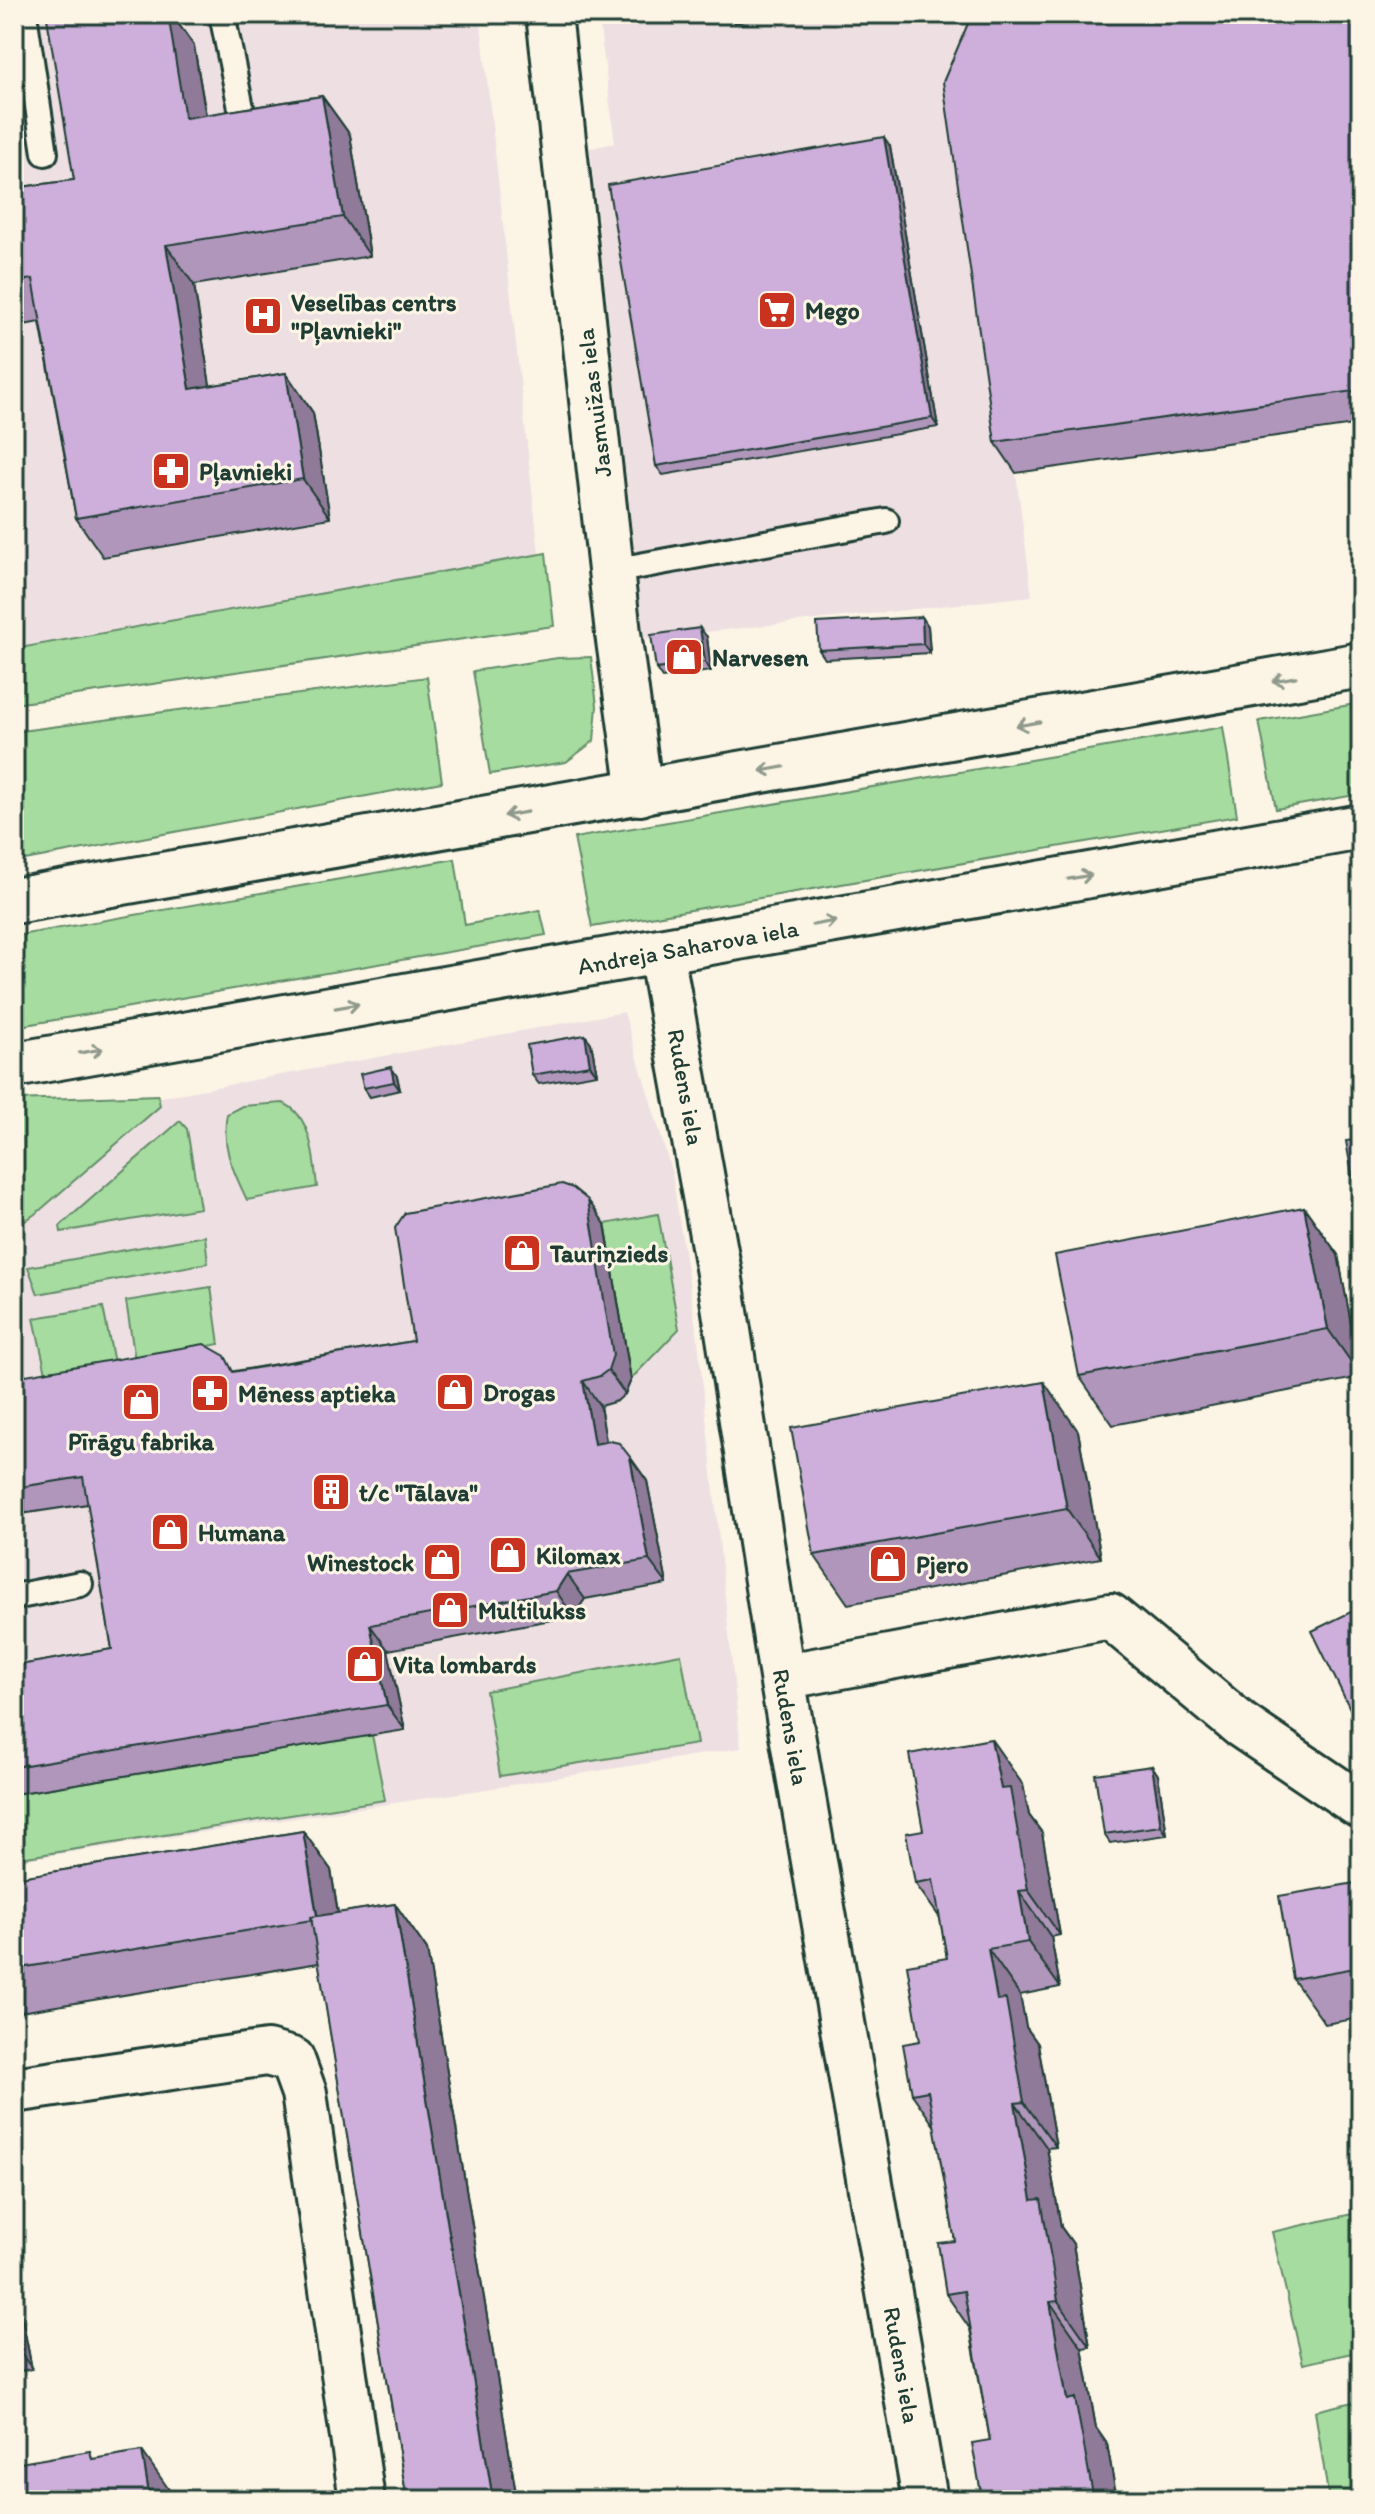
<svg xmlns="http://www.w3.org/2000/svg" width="1375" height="2514" viewBox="0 0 1375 2514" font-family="Itim,sans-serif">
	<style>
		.built { fill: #eee0e2 }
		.green { fill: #a7dca0; stroke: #638c6a; stroke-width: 2 }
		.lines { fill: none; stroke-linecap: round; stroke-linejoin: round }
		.lane-casing { stroke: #1f3d34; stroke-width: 30 }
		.street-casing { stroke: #1f3d34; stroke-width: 50 }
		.secondary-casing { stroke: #1f3d34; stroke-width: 50 }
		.lane { stroke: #fcf5e5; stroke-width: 24 }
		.street { stroke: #fcf5e5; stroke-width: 44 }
		.secondary { stroke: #fcf5e5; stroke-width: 44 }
		.wall { fill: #b196bc; stroke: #1f3d34; stroke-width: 2 }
		.shaded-wall { fill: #907a99; stroke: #1f3d34; stroke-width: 2 }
		.building { fill: #ceafdb; stroke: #1f3d34; stroke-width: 2 }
		.oneway { stroke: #8e998c }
		.labels { text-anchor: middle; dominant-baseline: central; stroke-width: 6; stroke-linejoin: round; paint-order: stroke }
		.poi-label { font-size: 24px; font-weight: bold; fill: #1f3d34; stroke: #fcf5e5; text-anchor: start }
		.street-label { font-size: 24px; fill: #1f3d34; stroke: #fcf5e5 }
	</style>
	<rect width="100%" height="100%" fill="#fcf5e5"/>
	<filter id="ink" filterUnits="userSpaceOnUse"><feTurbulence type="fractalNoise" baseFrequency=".0125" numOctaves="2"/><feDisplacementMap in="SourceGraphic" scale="16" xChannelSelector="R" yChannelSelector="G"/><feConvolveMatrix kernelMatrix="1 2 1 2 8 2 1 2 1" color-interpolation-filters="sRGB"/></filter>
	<g filter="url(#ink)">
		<path class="built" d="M14,14H480L546,617L14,702Z
			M598,14H1007L1016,473L1032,596L644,639L590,148L615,143Z
			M624,1012L672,1173L698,1340L741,1748L487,1789L14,1861V1124Z"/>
		<path class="green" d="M546,553L554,626L14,704V649Z
			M591,657L597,706L594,741L566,762L490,774L473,671L558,658Z
			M427,677L442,782L14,862V732Z
			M1361,703V794L1276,809L1259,721Z
			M1223,727L1237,816L592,927L574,838Z
			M455,859L465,925L540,910L546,935L14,1027V936Z
			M158,1095L160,1106L38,1212L16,1227L14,1215V1100Z
			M283,1103C312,1115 314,1160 317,1187L247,1200C233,1170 221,1148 227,1114L242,1106Z
			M180,1121L187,1129L200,1208L61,1232L60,1226Z
			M658,1214L679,1329L631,1379L605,1224Z
			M205,1236L208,1263L38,1294L28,1267Z
			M211,1287L219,1344L135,1360L126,1301Z
			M103,1307L114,1363L46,1373L34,1318Z
			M681,1654L697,1744L500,1776L486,1691Z
			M372,1735L385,1800L14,1859V1794Z
			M1361,2212V2351L1303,2364L1272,2232Z
			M1361,2400V2500H1329L1315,2411Z"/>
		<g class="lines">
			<defs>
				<path id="lane" d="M24,14L45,153
					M222,14L242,113
					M612,571L886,521
					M14,1597L80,1584"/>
				<path id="street" d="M549,14L618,633L640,793
					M661,953L719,1273L782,1677L925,2500
					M782,1677L1110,1616L1241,1725L1361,1806
					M14,2090L267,2053L292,2060L304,2093L362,2500"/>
				<path id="secondary" d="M14,901L1361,665
					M14,1065L1361,827"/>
			</defs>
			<use href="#lane" class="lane-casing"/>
			<use href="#street" class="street-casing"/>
			<use href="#secondary" class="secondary-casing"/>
			<use href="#lane" class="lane"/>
			<use href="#street" class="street"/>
			<use href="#secondary" class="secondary"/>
		</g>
		<path class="wall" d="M67,14H173L175,19L194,46L206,115L322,96L350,135L370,256L194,285L210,386L286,373L313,413L330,518L103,557L76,518L40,322L18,326L22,355L18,386L14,385V188L74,180Z
			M729,14H781L735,23Z
			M1361,14V424L1016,473L995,442Z
			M890,146L938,427L663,475L656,466Z
			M922,617L928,626L930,653L825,659L819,650Z
			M707,637L711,671L662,678L656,669Z
			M585,1035L591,1043L597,1074L539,1084L532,1075Z
			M397,1076L400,1090L370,1097L364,1088Z
			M1304,1207L1338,1255L1361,1377L1113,1425L1079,1376Z
			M605,1224L631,1380L625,1394L617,1401L600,1406L606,1442L630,1457L647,1481L667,1584L585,1599L573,1616L388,1650L405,1730L14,1794V1666L112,1649L88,1504L14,1515V1377L235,1371L413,1341Z
			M1078,1431L1101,1558L848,1604L814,1555Z
			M1361,1607V1729L1356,1721Z
			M1152,1766L1158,1775L1167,1835L1110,1843L1104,1834Z
			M1023,1785L1029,1815L1042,1833L1060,1935L1051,1937L1060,1987L1020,1995L1026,2027L1038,2044L1056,2147L1047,2148L1061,2227L1073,2244L1090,2347L1082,2348L1096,2428L1107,2444L1117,2500H986L981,2493L990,2440L970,2329L946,2294L955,2241L935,2127L912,2094L920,2041L947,1958L940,1918L915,1883L923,1830Z
			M303,1831L331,1870L338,1913L395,1904L427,1950L517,2500H407L319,1963L14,2013V1878Z
			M1361,1882V2018L1325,2024L1293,1979Z
			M14,2276L32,2369L14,2372Z"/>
		<path class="shaded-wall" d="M155,14H173L175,19L194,46L213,158L185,118Z
			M322,96L350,135L370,256L343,217Z
			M884,137L890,146L938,427L932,418Z
			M166,245L194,285L217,429L190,389Z
			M14,321L18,326L22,355L18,386L14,380Z
			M286,373L313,413L330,518L303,479Z
			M922,617L928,626L930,653L923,644Z
			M700,628L707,637L711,671L705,662Z
			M585,1035L591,1043L597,1074L590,1065Z
			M391,1067L397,1076L400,1090L394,1082Z
			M588,1200L605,1224L631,1380L625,1394L608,1370Z
			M1304,1207L1338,1255L1361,1376L1328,1329Z
			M583,1381L600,1406L611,1469L594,1444Z
			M1044,1382L1078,1431L1101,1558L1067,1509Z
			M630,1457L647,1481L667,1584L649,1560Z
			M567,1574L585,1599L573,1616L556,1591Z
			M370,1625L388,1650L405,1730L387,1705Z
			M991,1739L1023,1785L1029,1815L1042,1833L1060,1935L1028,1890L1001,1789Z
			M1152,1766L1158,1775L1167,1835L1161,1826Z
			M303,1831L331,1870L345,1959L318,1920Z
			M1019,1891L1051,1937L1060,1987L1028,1942Z
			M395,1904L427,1950L517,2500H493Z
			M988,1949L1020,1995L1026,2027L1038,2044L1056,2147L1024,2102L997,2000Z
			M1015,2103L1047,2148L1061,2227L1073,2244L1090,2347L1058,2301L1032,2200Z
			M14,2276L32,2369L14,2343Z
			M1050,2302L1082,2348L1096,2428L1107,2444L1117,2500H1094L1067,2400Z
			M142,2451L170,2491L171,2500H150Z"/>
		<path class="building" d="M67,14H168L185,118L322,96L343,217L166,245L190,389L286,373L303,479L76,518L33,279L14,282V188L74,180L47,18Z
			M972,14H1361V390L995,442L943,82Z
			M884,137L932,418L656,466L608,185Z
			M922,617L923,644L819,650L817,623Z
			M700,628L705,662L656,669L651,635Z
			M585,1035L590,1065L532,1075L527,1045Z
			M391,1067L394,1082L364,1088L360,1074Z
			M1361,1139V1225L1346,1141Z
			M562,1184L573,1188L588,1200L613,1355L608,1370L600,1376L583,1381L594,1444L610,1441L619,1443L630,1457L649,1560L567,1574L556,1591L370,1625L387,1705L14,1767V1666L112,1649L83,1477L14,1488V1377L204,1344L225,1356L233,1372L413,1341L395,1228L405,1213Z
			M1304,1207L1328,1329L1079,1376L1055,1255Z
			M1044,1382L1067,1509L814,1555L791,1428Z
			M1361,1607V1719L1356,1721L1312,1631Z
			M991,1739L1001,1789L1010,1788L1028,1890L1019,1891L1028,1942L988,1949L997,2000L1006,1999L1024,2102L1015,2103L1032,2200L1041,2199L1058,2301L1050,2302L1067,2400L1075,2398L1094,2500H1000L998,2490L981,2493L972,2443L990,2440L964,2291L946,2294L938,2243L955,2241L928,2091L912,2094L903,2044L920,2041L907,1965L947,1958L933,1880L915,1883L906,1833L923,1830L909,1754Z
			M1152,1766L1161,1826L1104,1834L1095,1774Z
			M303,1831L317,1916L311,1917L312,1920L14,1969V1878Z
			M1361,1882V1967L1293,1979L1279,1896Z
			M395,1904L493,2500H407L311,1917Z
			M90,2451L92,2459L142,2451L150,2500H14V2464Z"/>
		<defs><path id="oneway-shaft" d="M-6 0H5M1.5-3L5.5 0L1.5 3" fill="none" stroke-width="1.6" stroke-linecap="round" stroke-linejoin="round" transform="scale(2)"/></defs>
		<g class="oneway">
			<use href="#oneway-shaft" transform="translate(1284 679) rotate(170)"/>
			<use href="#oneway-shaft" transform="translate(1028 724) rotate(170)"/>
			<use href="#oneway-shaft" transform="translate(772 769) rotate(170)"/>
			<use href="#oneway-shaft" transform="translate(516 814) rotate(170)"/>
			<use href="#oneway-shaft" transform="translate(1080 877) rotate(-10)"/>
			<use href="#oneway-shaft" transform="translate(824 923) rotate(-10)"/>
			<use href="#oneway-shaft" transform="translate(347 1006) rotate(-10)"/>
			<use href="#oneway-shaft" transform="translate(91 1051) rotate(-10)"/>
		</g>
	</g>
	<defs>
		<symbol id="supermarket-square" viewBox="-11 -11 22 22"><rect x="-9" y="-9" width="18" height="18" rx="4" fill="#c8321e" stroke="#fcf5e5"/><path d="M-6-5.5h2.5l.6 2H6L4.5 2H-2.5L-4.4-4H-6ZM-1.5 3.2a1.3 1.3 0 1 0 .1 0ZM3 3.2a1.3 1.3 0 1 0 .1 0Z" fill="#fff"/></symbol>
		<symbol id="hospital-square" viewBox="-11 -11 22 22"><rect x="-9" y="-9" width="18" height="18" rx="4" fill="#c8321e" stroke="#fcf5e5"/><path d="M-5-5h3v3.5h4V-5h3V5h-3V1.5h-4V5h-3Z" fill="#fff"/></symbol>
		<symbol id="pharmacy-square" viewBox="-11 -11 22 22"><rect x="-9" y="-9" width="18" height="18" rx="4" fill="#c8321e" stroke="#fcf5e5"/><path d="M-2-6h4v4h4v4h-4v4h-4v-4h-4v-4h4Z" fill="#fff"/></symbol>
		<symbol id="shop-square" viewBox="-11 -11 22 22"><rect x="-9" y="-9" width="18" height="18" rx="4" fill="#c8321e" stroke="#fcf5e5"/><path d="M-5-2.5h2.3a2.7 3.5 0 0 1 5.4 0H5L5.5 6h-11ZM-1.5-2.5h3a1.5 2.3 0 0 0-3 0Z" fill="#fff"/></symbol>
		<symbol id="building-square" viewBox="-11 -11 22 22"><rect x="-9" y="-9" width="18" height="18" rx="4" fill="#c8321e" stroke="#fcf5e5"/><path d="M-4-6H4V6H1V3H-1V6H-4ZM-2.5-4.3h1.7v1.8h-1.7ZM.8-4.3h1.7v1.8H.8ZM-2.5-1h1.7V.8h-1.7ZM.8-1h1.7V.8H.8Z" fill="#fff"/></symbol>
	</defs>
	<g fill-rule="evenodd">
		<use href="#supermarket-square" x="755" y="288" width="44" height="44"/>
		<use href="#hospital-square" x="241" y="294" width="44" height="44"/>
		<use href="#pharmacy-square" x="149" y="449" width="44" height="44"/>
		<use href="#shop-square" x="662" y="635" width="44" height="44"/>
		<use href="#shop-square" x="500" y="1231" width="44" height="44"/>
		<use href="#shop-square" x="433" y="1370" width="44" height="44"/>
		<use href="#pharmacy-square" x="188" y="1371" width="44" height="44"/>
		<use href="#shop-square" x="119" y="1380" width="44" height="44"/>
		<use href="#building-square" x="309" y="1470" width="44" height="44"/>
		<use href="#shop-square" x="148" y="1510" width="44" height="44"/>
		<use href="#shop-square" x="486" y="1533" width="44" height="44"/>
		<use href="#shop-square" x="420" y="1540" width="44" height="44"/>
		<use href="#shop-square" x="866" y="1542" width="44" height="44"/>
		<use href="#shop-square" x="428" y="1588" width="44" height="44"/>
		<use href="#shop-square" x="343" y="1642" width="44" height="44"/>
	</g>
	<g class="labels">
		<g class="poi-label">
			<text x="291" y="302">Veselības centrs<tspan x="291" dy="28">"Pļavnieki"</tspan></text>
			<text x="805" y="310">Mego</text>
			<text x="199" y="471">Pļavnieki</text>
			<text x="712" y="657">Narvesen</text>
			<text x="550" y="1253">Tauriņzieds</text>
			<text x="483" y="1392">Drogas</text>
			<text x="238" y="1393">Mēness aptieka</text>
			<text x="141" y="1441" text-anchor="middle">Pīrāgu fabrika</text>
			<text x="359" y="1492">t/c "Tālava"</text>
			<text x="198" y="1532">Humana</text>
			<text x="536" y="1555">Kilomax</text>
			<text x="414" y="1562" text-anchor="end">Winestock</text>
			<text x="916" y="1564">Pjero</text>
			<text x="478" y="1610">Multilukss</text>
			<text x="393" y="1664">Vita lombards</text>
		</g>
		<g class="street-label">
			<text transform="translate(594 403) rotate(-97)">Jasmuižas iela</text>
			<text transform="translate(688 947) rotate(-10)">Andreja Saharova iela</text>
			<text transform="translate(686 1087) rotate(80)">Rudens iela</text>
			<text transform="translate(791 1727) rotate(80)">Rudens iela</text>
			<text transform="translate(902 2365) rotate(80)">Rudens iela</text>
		</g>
	</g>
	<rect width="1375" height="2514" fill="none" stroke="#fcf5e5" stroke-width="48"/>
	<rect x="24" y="24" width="1327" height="2466" fill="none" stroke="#1f3d34" stroke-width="3" filter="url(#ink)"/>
</svg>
